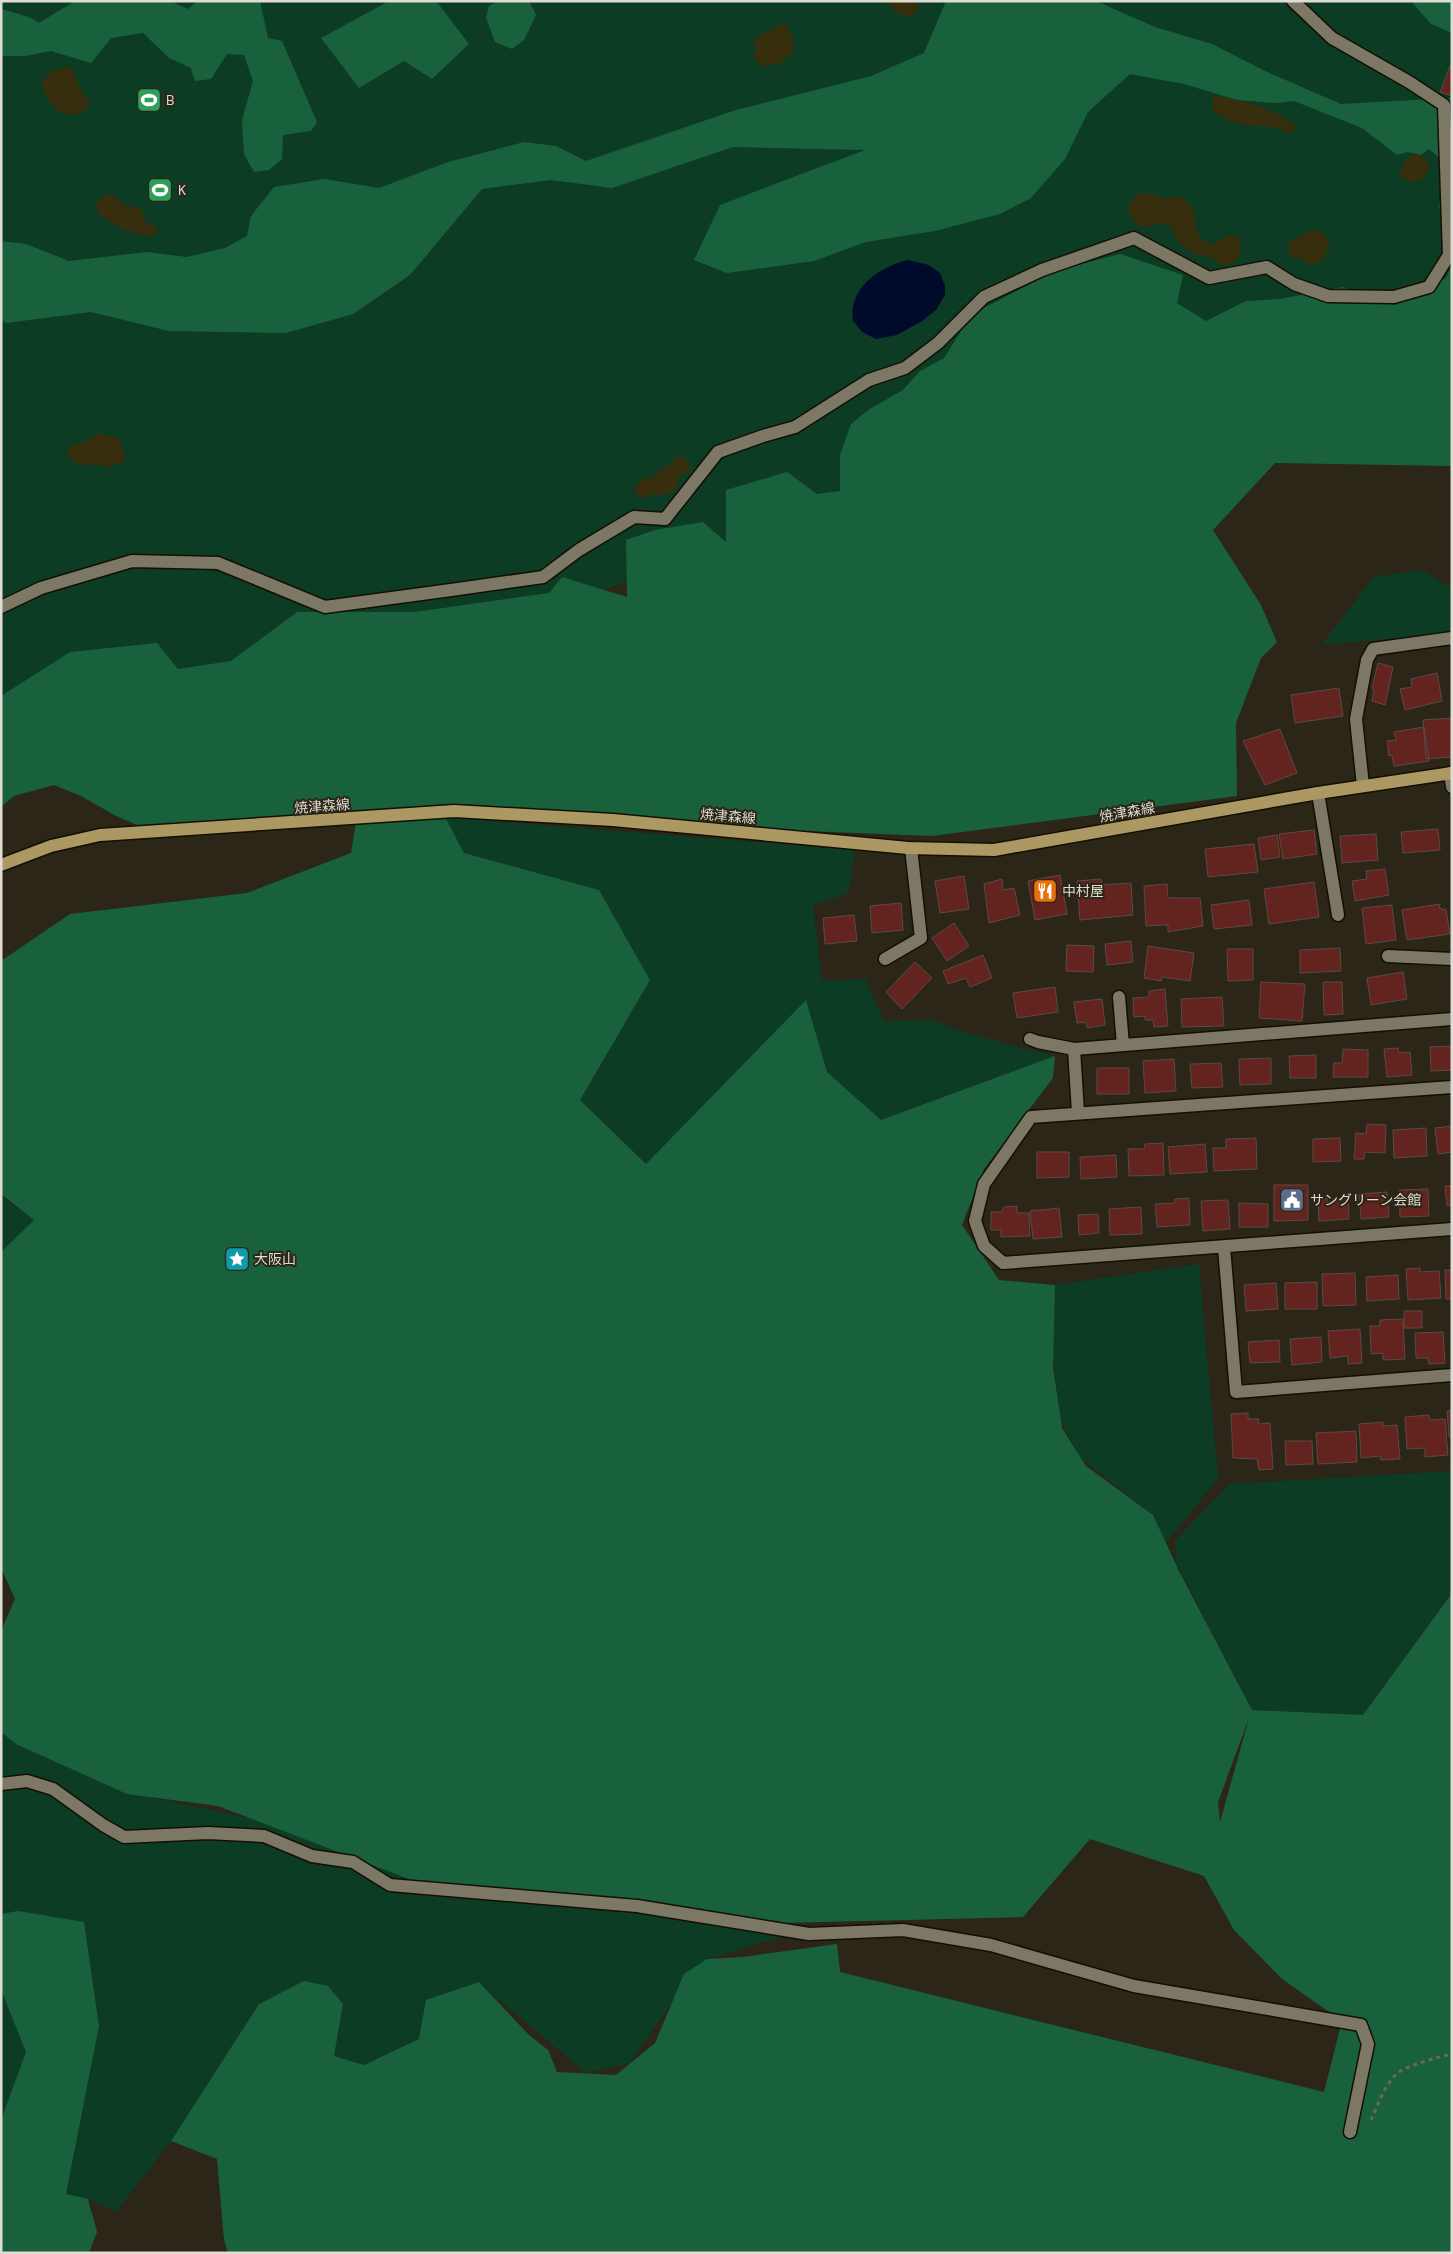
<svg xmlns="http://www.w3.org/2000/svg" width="1453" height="2254" viewBox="0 0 1453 2254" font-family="'DM Sans','Noto Sans JP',sans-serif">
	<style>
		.green { fill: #0d3c24 }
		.forest { fill: #19613d; fill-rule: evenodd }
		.sand { fill: #362e0d }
		.water { fill: #000b2c }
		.building { fill: #63241f; stroke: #5c4946 }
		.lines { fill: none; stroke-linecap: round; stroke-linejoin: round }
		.service-casing { stroke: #140f03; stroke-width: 15 }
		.minor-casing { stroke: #140f03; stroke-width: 15 }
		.tertiary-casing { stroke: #140f03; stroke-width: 15 }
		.primary-casing { stroke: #140f03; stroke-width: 15 }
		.path { stroke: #6b675a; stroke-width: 3; stroke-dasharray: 4 4; stroke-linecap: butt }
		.service { stroke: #7d7866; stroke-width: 12 }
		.minor { stroke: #7d7866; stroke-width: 12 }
		.tertiary { stroke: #7d7866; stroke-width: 12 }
		.primary { stroke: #ac9862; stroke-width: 12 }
		.labels { text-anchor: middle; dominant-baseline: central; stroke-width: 4; stroke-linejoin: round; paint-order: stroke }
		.poi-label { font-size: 14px; fill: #dfdcd3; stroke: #2b2617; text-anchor: start }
		.street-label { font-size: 14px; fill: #dfdcd3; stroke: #2b2617 }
	</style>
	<rect width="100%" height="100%" fill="#2b2617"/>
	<path class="green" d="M1,1H1452V312L1,786Z
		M1422,570L1452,588V633L1321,645L1374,577Z
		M444,817L855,850L849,893L813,905L822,981L865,979L884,1021L934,1020L966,1033L1055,1056L881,1120L827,1072L806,1000L646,1164L580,1100L650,980L599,890L464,853Z
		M1,1195L34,1220L1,1252Z
		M1199,1264L1218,1478L1166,1543L1153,1515L1080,1457L1060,1419L1053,1356L1055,1285Z
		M1452,1471V1592L1363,1715L1252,1710L1176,1563L1175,1541L1230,1484Z
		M1,1733L40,1755L143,1796L797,1932L707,1959L673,2001L630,2063L586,2073L479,1983L419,2039L364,2065L334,2056L343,2004H259L171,2141L116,2212L88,2199L66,2195L99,2026L84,1922L1,1917Z
		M1,1990L26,2052L1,2120Z"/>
	<path class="forest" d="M75,1H170L188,9L197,1H260L268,38L282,41L317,122L311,131L283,135L282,159L269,170L254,172L244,154L242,120L253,81L244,55L227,54L211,79L195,81L191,68L169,58L143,33L111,38L91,63L51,51L25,56H1V9L29,17L39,23Z
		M389,1H434L440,6L469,44L432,79L404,61L359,88L321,38Z
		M498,1H529L536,15L524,40L512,49L495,42L486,18L489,6Z
		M946,1H1096L1155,27L1212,44L1265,71L1341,104L1452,98V238C1438,210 1434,209 1448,180L1443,161L1429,149L1421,155L1407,152L1397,155L1362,128L1294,101L1277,103L1237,100L1184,84L1130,74L1088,112L1065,159L1031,198L1000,214L935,231L866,242L814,261L727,273L694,260L720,205L865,150L733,147L612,188L551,180L482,189L410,275L353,314L286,333L169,331L91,312L6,323L1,319V241L26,244L69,261L147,252L187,257L225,248L247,236L251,216L274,187L324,179L379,188L448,162L524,142L556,146L586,161L736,110L871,76L924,53Z
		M1411,1H1452V33L1431,24Z
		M1120,254L1183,275L1177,303L1206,321L1246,301L1280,299L1343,287L1395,305L1446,278L1452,265V466L1275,463L1213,530L1261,605L1277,642L1261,658L1236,723L1237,796L932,836L445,817L464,853L599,890L650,980L580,1100L646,1164L806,1000L827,1072L881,1120L1055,1056L1053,1078L984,1169L962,1225L999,1280L1055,1285L1053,1367L1062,1428L1086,1466L1153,1515L1179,1571L1252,1710L1363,1715L1452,1593V2253H228L224,2240L217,2159L171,2141L259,2004L304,1981L328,1986L343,2004L334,2056L364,2065L419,2039L426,2000L479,1982L529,2035L548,2050L557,2072L616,2075L655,2043L684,1974L707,1959L743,1957L837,1944L840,1972L1324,2092L1342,2021L1282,1979L1234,1930L1204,1876L1090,1839L1023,1917L747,1924L435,1889L218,1806L127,1794L16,1744L1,1732V1631L15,1599L1,1568V1252L34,1220L1,1194V961L70,914L247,893L351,853L356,822L154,832L116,816L81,796L54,785L14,796L1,807V696L70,652L157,643L178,669L231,661L297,612H415L549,593L562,577L627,597L626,540L655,530L703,522L726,542V490L787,472L817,494L840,491V455L851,424L868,410L903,390L920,371L944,358L961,331L982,309L1057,270ZM1249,1718L1220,1822L1218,1802Z
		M18,1911L84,1922L99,2026L66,2194L88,2199L97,2232L89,2253H1V2120L26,2052L1,1990V1914Z"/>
	<path class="sand" d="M888,1H918V11L908,17C899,14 893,10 888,1Z
		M784,23L793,36L794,51L781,63L762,67L753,57L756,49L753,39Z
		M69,66C76,73 75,80 80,88C84,95 89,98 89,106C65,128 49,106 41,84L50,72Z
		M1212,96C1237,97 1277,110 1296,126L1293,132C1284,134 1279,128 1270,127C1253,125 1224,126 1213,109Z
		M1413,153L1425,158L1430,167L1423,179L1411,182L1399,176L1404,163Z
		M1141,193L1155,194L1163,199C1176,193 1192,199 1194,214C1197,227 1196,242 1213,244L1228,235L1238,237L1241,240L1240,256L1229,265H1220L1214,258C1200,256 1186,253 1177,240C1174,236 1174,229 1170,226C1158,216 1141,241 1130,214C1128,211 1128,207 1130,203C1133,199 1137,195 1141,193Z
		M112,194L122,204L141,209L146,222L157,226L156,234L150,237C137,234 93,221 97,204C99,197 106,195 112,194Z
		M1312,230C1323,231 1327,236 1330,246L1326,251V256L1315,265L1309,264L1302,258L1294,259L1288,252L1290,241Z
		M97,433L120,438L126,460L108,468L96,464L78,466L68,455V447L90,440Z
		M681,456L689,462L690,470L679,477L676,490L660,496L655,493L646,498L638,496L634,489L642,479L655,476L662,468L671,465L675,459Z"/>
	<path class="water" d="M907,260L929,265L940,273L945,286V295L936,310L922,321L897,335L876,339L862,332L853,321C848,288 878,268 907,260Z"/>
	<path class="building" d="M1450,66L1452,67V96L1440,92Z
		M1378,663L1393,667L1385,705L1372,701L1374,689L1372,688Z
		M1437,673L1442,701L1405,710L1400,689L1412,687L1411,679Z
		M1339,688L1343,716L1295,723L1291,695Z
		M1452,718V757L1426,759L1423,720Z
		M1424,727L1429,761L1394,766L1392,755L1389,756L1387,741L1396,740L1394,732Z
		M1280,729L1297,773L1265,785L1243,741Z
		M1438,829L1440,850L1403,853L1401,832Z
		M1314,830L1317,854L1283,859L1279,834Z
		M1376,834L1378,860L1342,863L1340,836Z
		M1277,835L1280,857L1261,860L1258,838Z
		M1254,844L1258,872L1208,877L1205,849Z
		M1385,869L1389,895L1355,901L1352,881L1367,879L1366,871Z
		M1060,875L1067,914L1035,920L1028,881Z
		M964,876L969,909L940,913L935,881Z
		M1002,879L1003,890L1014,888L1020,915L989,923L984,884Z
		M1101,879L1102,885L1131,883L1133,915L1080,920L1077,881Z
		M1314,882L1319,917L1269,924L1264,889Z
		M1167,884L1168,898H1200L1203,926L1168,932V925L1146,926L1144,886Z
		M1249,900L1252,925L1214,929L1211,905Z
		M901,903L903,930L872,933L870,906Z
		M1440,904L1439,908L1446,910L1450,934L1407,940L1402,910Z
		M1392,905L1396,940L1366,944L1362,908Z
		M854,915L857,941L825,944L823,918Z
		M954,923L969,946L947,961L932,938Z
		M1131,941L1133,962L1107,965L1105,944Z
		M1067,945L1094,946L1093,972L1066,971Z
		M1148,946L1194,953L1190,981L1162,977L1161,981L1144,978Z
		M1340,948L1341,971L1300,973V950Z
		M1227,949H1253V980L1228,981Z
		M983,955L992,978L970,987L966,978L948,984L943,971Z
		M915,962L932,978L902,1009L886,992Z
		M1403,972L1407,999L1371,1005L1367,978Z
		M1261,982L1305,984L1302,1021L1259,1018Z
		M1323,982H1342L1343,1014L1324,1015Z
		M1055,987L1058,1012L1017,1018L1013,993Z
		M1165,989L1168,1026L1154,1027L1153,1020H1145V1016L1134,1017L1133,998L1149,997V991Z
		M1222,997L1224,1026L1182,1027L1181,999Z
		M1102,999L1105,1025L1087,1028L1086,1022L1077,1023L1074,1002Z
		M1452,1046V1070L1431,1071L1430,1047Z
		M1398,1048L1399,1053L1410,1052L1412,1075L1387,1077L1384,1049Z
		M1343,1049L1368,1050V1077H1333L1334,1063H1342Z
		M1316,1055V1078H1290L1289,1056Z
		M1271,1058V1084L1240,1085L1239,1059Z
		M1174,1059L1176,1091L1145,1093L1143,1061Z
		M1221,1063L1223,1087L1192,1088L1190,1064Z
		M1097,1068H1129V1094H1097Z
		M1367,1124L1386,1125L1385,1153L1365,1152L1364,1159H1354L1356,1133L1366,1134Z
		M1452,1126V1152L1438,1154L1435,1128Z
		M1426,1128L1427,1156L1394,1158L1393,1130Z
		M1256,1138L1257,1169L1214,1171L1213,1148H1226V1139Z
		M1340,1138L1341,1161L1313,1162V1139Z
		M1163,1143L1164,1175L1129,1176L1128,1149H1144L1145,1144Z
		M1205,1144L1207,1172L1170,1174L1168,1147Z
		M1037,1152H1069V1177L1037,1178Z
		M1116,1155L1117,1177L1081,1179L1080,1157Z
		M1274,1185H1308V1220L1274,1221Z
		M1445,1186H1452V1205L1447,1206Z
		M1428,1189L1429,1216L1400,1217L1399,1190Z
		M1387,1192L1389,1217L1361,1219L1359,1194Z
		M1189,1198L1190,1225L1157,1227L1155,1204L1174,1203L1175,1199Z
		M1348,1198L1349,1219L1319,1221L1318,1199Z
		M1228,1200L1230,1229L1203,1231L1201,1201Z
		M1239,1203L1268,1204V1227H1239Z
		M1017,1206V1213H1029L1030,1236L1001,1237V1230H991V1212H1002L1004,1207Z
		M1141,1207L1142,1234L1110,1235L1109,1209Z
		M1059,1208L1062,1237L1033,1239L1030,1211Z
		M1098,1214L1099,1233L1079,1235L1078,1215Z
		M1420,1268V1272L1439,1271L1441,1298L1408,1300L1406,1269Z
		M1445,1270H1452V1299H1446Z
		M1355,1273L1356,1305L1323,1306L1322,1274Z
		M1398,1275L1399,1299L1367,1301L1366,1277Z
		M1317,1282V1309H1285V1283Z
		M1276,1283L1278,1309L1246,1311L1244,1285Z
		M1404,1311H1422V1328H1404Z
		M1403,1319L1405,1359L1383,1360V1353L1371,1354L1370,1326H1380V1320Z
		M1360,1329L1362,1363L1348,1364V1356L1330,1358L1328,1331Z
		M1443,1332L1445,1363L1429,1364L1428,1358H1416L1415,1333Z
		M1321,1337L1322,1362L1292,1365L1290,1339Z
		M1279,1340L1280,1362L1250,1363L1248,1342Z
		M1447,1411H1452V1437H1449Z
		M1248,1413V1419H1259L1258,1424L1270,1423L1273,1469L1259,1470L1257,1459L1233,1458L1231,1414Z
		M1429,1415L1430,1420L1445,1419L1448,1455L1425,1457V1448L1407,1449L1405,1417Z
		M1383,1422V1426L1397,1425L1400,1459L1381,1460L1380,1456L1361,1458L1359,1424Z
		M1356,1431L1357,1462L1318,1464L1316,1433Z
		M1285,1441H1312L1313,1464L1286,1465Z"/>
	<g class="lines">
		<defs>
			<path id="service" d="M1,607L41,588L132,561L218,563L325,607L451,590L543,577L579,550L634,517L665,519L718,452L763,436L795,427L869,380L905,368L938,343L984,297L1042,270L1134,238L1209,278L1267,267L1294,284L1328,296L1394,297L1429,287L1449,255L1444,105L1409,82L1332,38L1293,1
				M1363,786L1356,719L1367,660L1373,649L1452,638
				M1318,793L1338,915
				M1388,956L1452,959
				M885,959L921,938L911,848
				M1119,997L1123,1045
				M1030,1039L1038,1042L1074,1049"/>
			<path id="minor" d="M1452,1087L1031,1117L984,1184L975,1221L984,1246L1003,1263L1452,1229
				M1078,1112L1074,1049L1452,1019
				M1224,1247L1236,1392L1452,1375
				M1,1784L27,1781L53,1789L103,1825L124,1837L208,1833L264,1836L312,1856L353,1862L390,1885L637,1906L809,1934L903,1930L991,1945L1134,1986L1361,2025L1368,2044L1350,2132"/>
			<path id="tertiary" d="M1450,773L1452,787"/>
			<path id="primary" d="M1,865L51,846L100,835L454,811L613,820L908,848L994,850L1318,793L1452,773"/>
		</defs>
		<use href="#service" class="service-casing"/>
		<use href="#minor" class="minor-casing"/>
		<use href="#tertiary" class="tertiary-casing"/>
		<use href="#primary" class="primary-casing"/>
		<path class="path" d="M1371,2120C1378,2105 1385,2083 1399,2072C1407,2066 1441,2056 1452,2054"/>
		<use href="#service" class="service"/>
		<use href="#minor" class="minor"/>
		<use href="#tertiary" class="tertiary"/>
		<use href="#primary" class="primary"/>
	</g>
	<defs>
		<symbol id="stadium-square" viewBox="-11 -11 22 22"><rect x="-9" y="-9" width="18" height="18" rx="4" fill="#2e9e5b" stroke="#2b2617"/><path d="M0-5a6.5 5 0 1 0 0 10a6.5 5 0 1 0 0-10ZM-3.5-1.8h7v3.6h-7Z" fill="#fff"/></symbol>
		<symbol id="restaurant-square" viewBox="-11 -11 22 22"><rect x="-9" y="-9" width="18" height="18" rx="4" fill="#e8710a" stroke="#2b2617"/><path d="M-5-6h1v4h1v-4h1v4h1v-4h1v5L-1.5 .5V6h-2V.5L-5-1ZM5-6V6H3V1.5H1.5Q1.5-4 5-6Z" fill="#fff"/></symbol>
		<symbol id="civic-square" viewBox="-11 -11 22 22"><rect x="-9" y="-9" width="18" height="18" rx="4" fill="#5c6f8a" stroke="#2b2617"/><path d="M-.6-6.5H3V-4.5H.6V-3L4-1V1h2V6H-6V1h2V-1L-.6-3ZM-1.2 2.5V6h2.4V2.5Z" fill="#fff"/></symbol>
		<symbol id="sight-square" viewBox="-11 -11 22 22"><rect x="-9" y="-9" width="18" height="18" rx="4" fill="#0f9aa8" stroke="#2b2617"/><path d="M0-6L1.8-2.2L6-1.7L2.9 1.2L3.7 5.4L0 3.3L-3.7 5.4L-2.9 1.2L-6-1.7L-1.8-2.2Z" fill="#fff"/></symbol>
	</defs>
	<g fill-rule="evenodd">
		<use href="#stadium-square" x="135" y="86" width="28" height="28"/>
		<use href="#stadium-square" x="146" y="176" width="28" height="28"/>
		<use href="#restaurant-square" x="1031" y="877" width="28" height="28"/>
		<use href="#civic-square" x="1278" y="1186" width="28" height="28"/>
		<use href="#sight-square" x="223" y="1245" width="28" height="28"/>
	</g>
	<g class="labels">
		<g class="poi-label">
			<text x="166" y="100">B</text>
			<text x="178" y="190">K</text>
			<text x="1062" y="891">中村屋</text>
			<text x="1310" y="1200">サングリーン会館</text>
			<text x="254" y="1259">大阪山</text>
		</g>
		<g class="street-label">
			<text transform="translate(322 806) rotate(-4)">焼津森線</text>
			<text transform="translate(1127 812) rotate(-10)">焼津森線</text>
			<text transform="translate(728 816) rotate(5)">焼津森線</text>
		</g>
	</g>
	<rect width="1453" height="2254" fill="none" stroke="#dfdcd3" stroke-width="5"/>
</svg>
